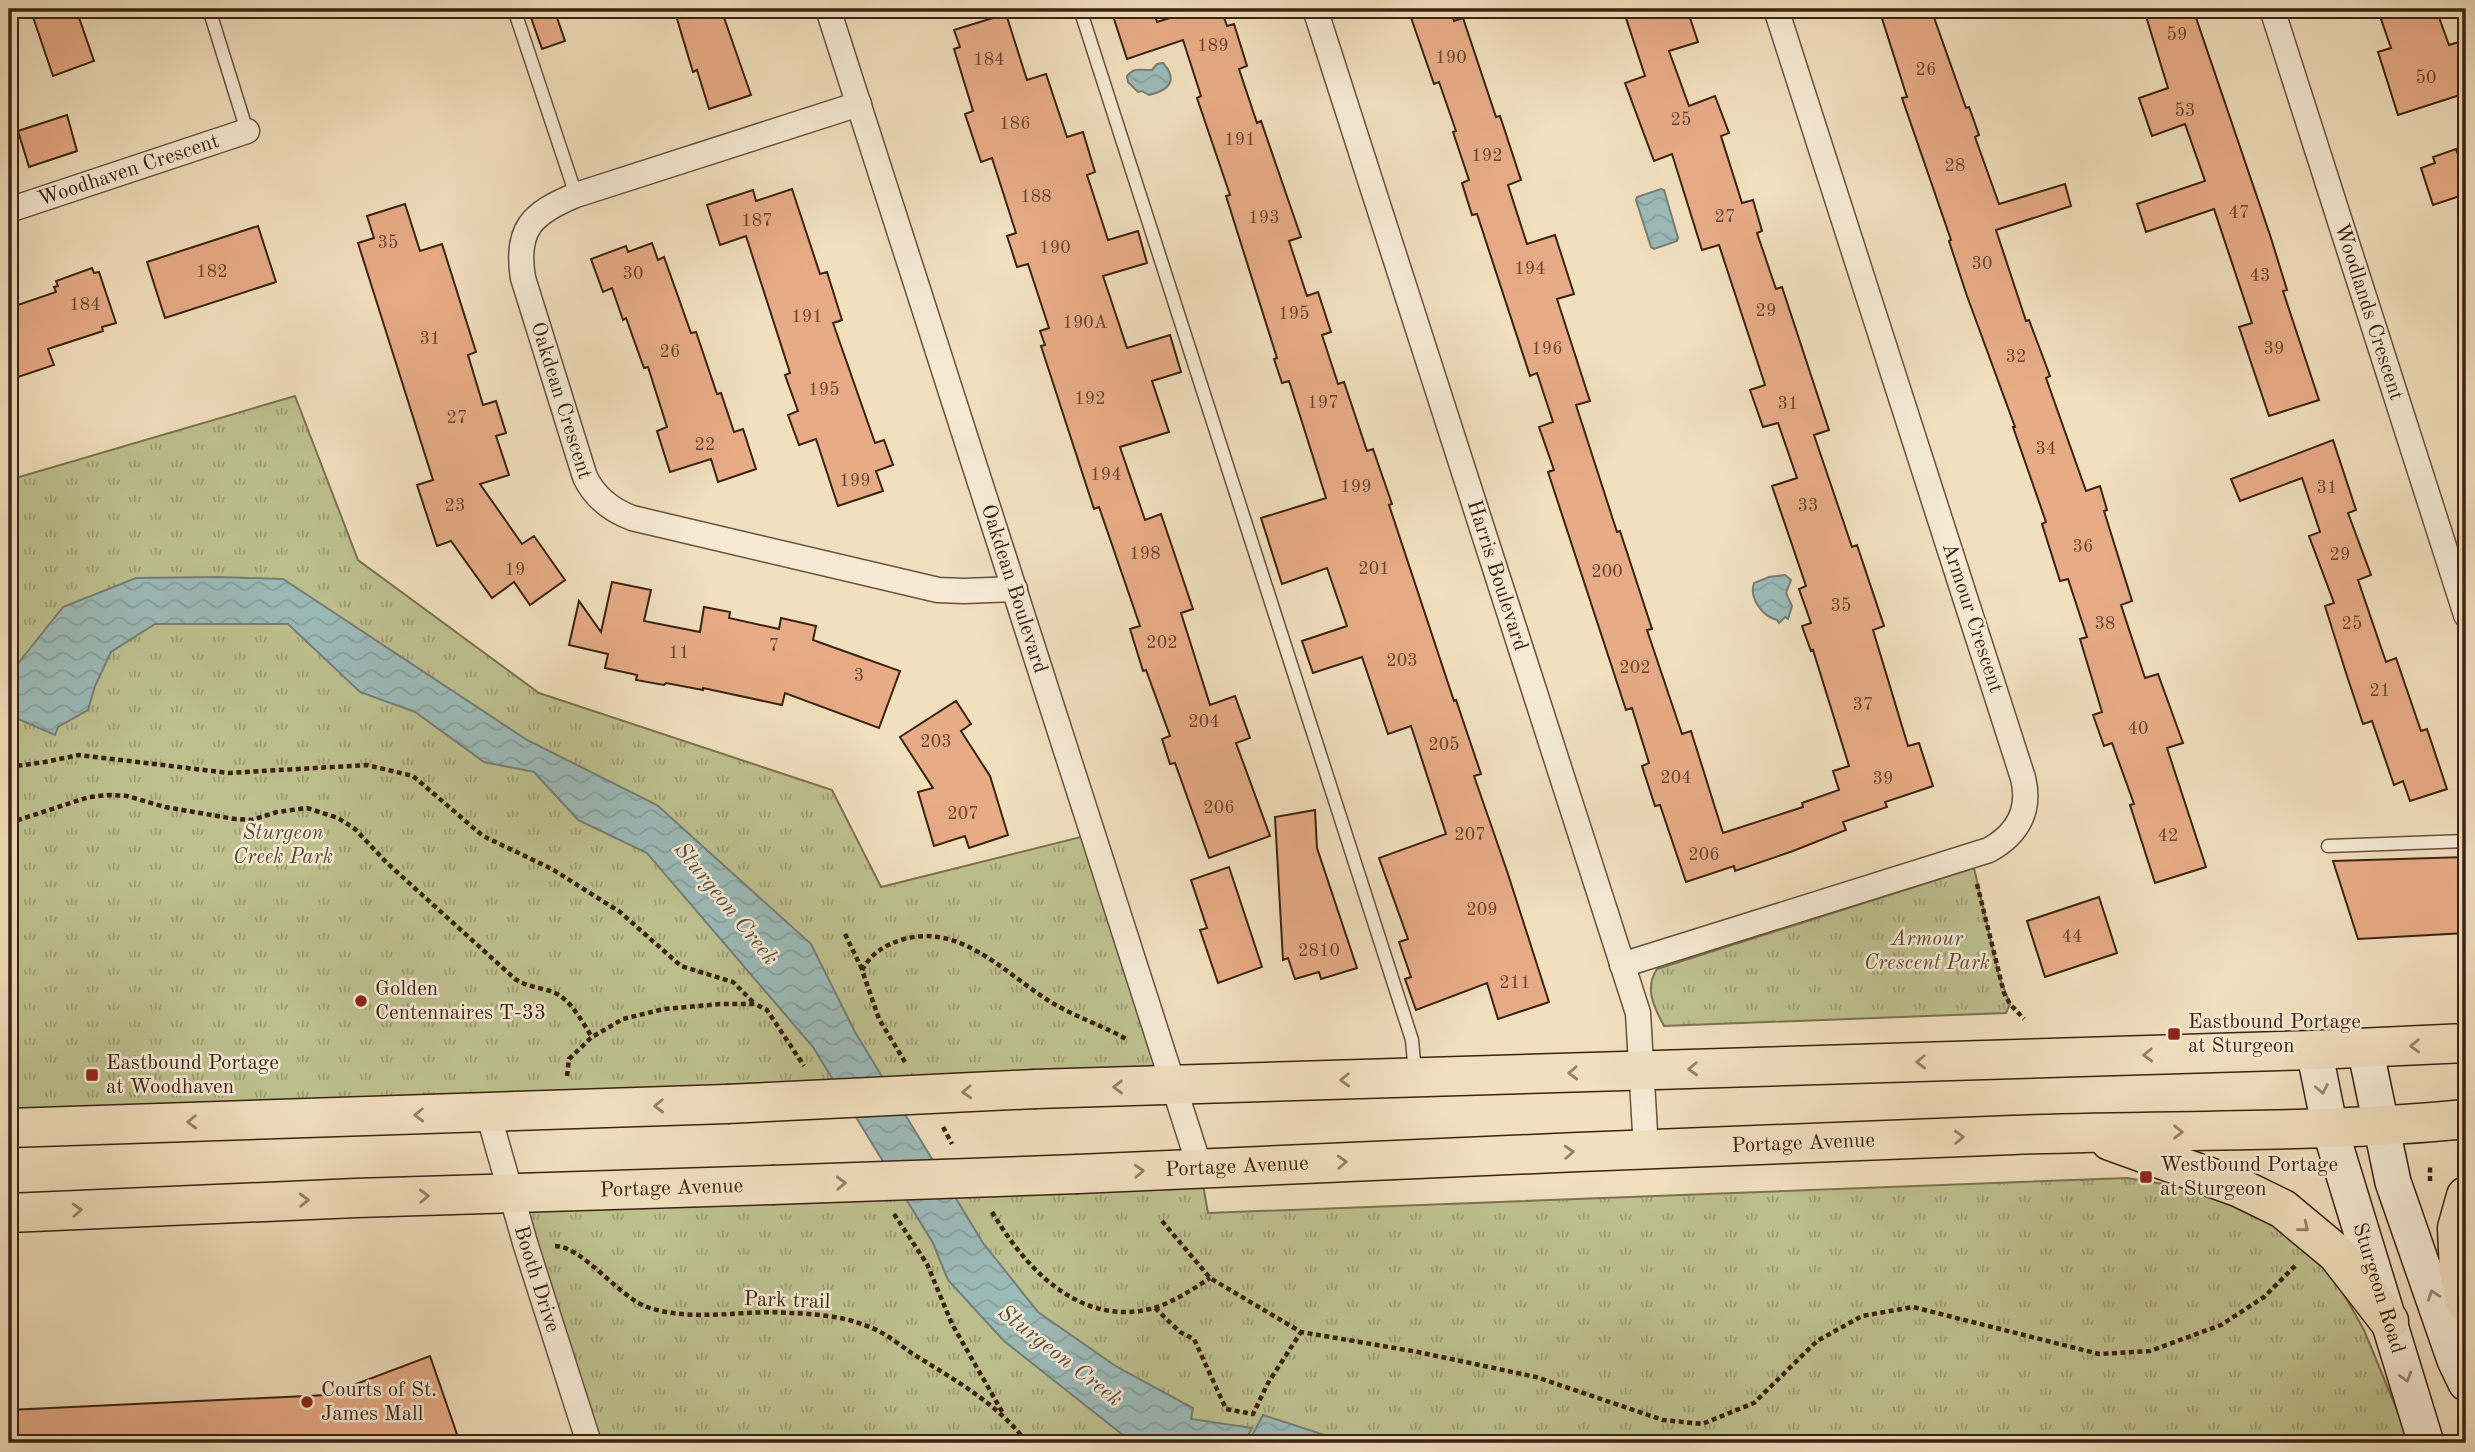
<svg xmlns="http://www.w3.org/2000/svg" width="2475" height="1452" viewBox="0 0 2475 1452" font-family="'Old Standard TT',serif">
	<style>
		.park { fill: url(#park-tufts); stroke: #7d7251; stroke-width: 2 }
		.water { fill: url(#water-waves); stroke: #767e77; stroke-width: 2 }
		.building { fill: #e7ac86; stroke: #3c2213; stroke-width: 2 }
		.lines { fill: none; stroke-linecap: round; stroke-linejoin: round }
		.service-casing { stroke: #69513e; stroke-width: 15 }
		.minor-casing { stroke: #69513e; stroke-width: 27 }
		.secondary-casing { stroke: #3c2213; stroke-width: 38 }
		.trunk-casing { stroke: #3c2213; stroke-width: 41 }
		.path { stroke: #3c2213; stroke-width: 4.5; stroke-dasharray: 5 3.5; stroke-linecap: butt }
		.service { stroke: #f6ead5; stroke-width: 12 }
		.minor { stroke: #f6ead5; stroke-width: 24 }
		.secondary { stroke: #f6ead5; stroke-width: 35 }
		.trunk { stroke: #f1dfbe; stroke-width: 38 }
		.trunk-bridge-casing { stroke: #3c2213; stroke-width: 41; stroke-linecap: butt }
		.trunk-bridge { stroke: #f1dfbe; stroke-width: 38 }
		.oneway { stroke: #968068 }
		.oneway2 { stroke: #998674 }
		.poi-dot { fill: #8f2418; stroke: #f6ead5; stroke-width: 2.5 }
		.labels { text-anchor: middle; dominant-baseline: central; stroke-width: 5; stroke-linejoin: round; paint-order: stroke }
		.number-label { font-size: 18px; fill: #674430 }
		.street-label { font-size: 21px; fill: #3c2213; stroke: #f6ead5 }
		.park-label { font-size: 21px; font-style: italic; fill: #5c4a32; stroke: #f6ead5 }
		.poi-label { font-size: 21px; fill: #3c2213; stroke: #f6ead5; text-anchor: start }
		.water-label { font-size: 23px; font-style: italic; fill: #595045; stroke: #f6ead5 }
	</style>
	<defs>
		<pattern id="park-tufts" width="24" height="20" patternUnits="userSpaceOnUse" patternTransform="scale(1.75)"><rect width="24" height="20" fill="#bec18f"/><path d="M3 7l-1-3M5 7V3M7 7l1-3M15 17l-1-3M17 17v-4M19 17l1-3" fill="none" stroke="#9c9c74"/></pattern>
		<pattern id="water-waves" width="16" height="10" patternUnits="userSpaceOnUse" patternTransform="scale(1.75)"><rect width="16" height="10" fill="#9cbbb9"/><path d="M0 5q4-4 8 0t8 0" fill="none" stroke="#87a09e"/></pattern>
	</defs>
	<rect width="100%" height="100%" fill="#f1dfbe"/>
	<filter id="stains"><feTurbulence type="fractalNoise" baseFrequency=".00286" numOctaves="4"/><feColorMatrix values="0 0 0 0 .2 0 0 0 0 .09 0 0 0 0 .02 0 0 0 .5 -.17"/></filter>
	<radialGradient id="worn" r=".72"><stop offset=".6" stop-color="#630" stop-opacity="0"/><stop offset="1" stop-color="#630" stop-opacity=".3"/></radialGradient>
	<path class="park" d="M295,396L358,560L539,693L832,790L881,887L1093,834L1173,1086L9,1128V480Z
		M1974,868L1999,976L2010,1004L2006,1013L1664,1026C1654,1007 1644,988 1657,969Z
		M1200,1168L1208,1213L2127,1178L2181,1187L2250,1210L2304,1240L2334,1277L2364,1330L2399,1415L2423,1433L2426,1443H589L510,1193Z"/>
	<path class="water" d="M1163,63C1178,80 1170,90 1149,95L1142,91L1138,92L1128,82L1127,76C1135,66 1141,71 1152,70L1157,64Z
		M1661,189L1664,190L1678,238L1677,241L1654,249L1651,247L1636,200L1637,197Z
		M1785,575L1791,580L1786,593L1792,606L1788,619L1785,617L1779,623L1777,620C1762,616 1749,598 1754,583L1769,577Z
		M218,577L283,579L527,740L657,805L811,944L855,1032L983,1243L1038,1312L1117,1367L1193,1408L1191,1419L1252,1428L1244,1443H1133L1004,1341L948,1280L933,1243L813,1047L647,853L578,820L534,772L484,762L415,712L360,692L288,624H155L111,652L95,686L88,710L58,727L55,735L9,715V672L12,671L63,607L136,578Z
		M1263,1415L1349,1443H1248Z
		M1449,1436L1482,1443H1409Z"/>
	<path class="building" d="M57,9H76L94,61L53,76L33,17Z
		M528,9H554L565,41L542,49Z
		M674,9H721L751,95L709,109L697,70L693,72Z
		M1134,9H1153L1157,22L1199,9H1221L1227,26L1234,24L1247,66L1239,69L1257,123L1261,121L1301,237L1289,241L1307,296L1318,292L1331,332L1322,335L1338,384L1344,382L1367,451L1373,449L1392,504L1389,505L1454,701L1456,700L1481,774L1474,776L1507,871L1549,1002L1498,1019L1487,983L1416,1010L1405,979L1411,977L1399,942L1408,939L1379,858L1446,834L1411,726L1388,734L1362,657L1313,673L1302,641L1347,626L1327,568L1282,584L1261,518L1326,498L1289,381L1282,383L1274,359L1277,358L1226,196L1230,195L1197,98L1201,96L1183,40L1127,59L1113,16Z
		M1408,9H1450L1454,21L1463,18L1496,117L1500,116L1521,180L1508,185L1527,244L1555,235L1574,294L1557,299L1590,401L1576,405L1617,532L1620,531L1652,629L1647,630L1682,734L1691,731L1723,833L1803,807L1802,803L1839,790L1833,771L1849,766L1813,650L1811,651L1802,626L1811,623L1799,589L1806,586L1772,486L1797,478L1778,423L1763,427L1750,390L1765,385L1719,245L1702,250L1672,154L1654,161L1625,83L1645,76L1623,9H1687L1698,42L1669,51L1689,106L1715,96L1729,133L1721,136L1742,203L1753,200L1762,231L1757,233L1776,289L1782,287L1829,430L1814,435L1852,547L1857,545L1884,626L1873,630L1908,746L1919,743L1933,786L1885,802L1887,807L1843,822L1846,830L1793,851L1735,871L1734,866L1686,882L1660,805L1655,806L1642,766L1649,763L1632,708L1626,710L1548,472L1554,470L1539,427L1553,422L1537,373L1530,376L1477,214L1472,215L1462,183L1469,180L1453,132L1456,131L1439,82L1434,84Z
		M1879,9H1931L1966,108L1969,107L1979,135L1975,137L1999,204L2065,184L2071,206L1996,230L2026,321L2029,320L2050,376L2046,378L2086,491L2100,486L2107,510L2104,511L2132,601L2121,605L2145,678L2158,674L2183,743L2167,748L2206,867L2155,883L2130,805L2134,804L2112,743L2104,746L2093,715L2102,712L2080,639L2087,637L2068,579L2060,581L2042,524L2046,522L2013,427H2015L1967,296L1949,241L1951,240L1902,98L1907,97Z
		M2159,9H2193L2270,235L2287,290L2283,291L2319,400L2269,416L2239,327L2252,323L2214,209L2146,232L2137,204L2205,181L2185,124L2152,136L2139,98L2168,88L2145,13Z
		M2397,9H2436L2449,45L2459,42L2466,63V93L2398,115L2378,52L2391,48L2380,16Z
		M1006,14L1027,80L1046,74L1067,137L1083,132L1095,172L1087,175L1108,240L1138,231L1147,263L1103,276L1127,348L1170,335L1181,372L1152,381L1169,432L1120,447L1145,520L1161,514L1193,609L1181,613L1210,705L1235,696L1250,738L1236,743L1270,836L1209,858L1175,763L1170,764L1162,739L1170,736L1146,670L1143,671L1130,629L1140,626L1099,507L1094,509L1041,346L1045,345L1040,331L1049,328L1028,264L1017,267L1007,236L1016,233L992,158L981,162L965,114L973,111L954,49L960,47L954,30Z
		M67,115L77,151L29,167L18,131Z
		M2456,149L2466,178V194L2433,205L2421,168L2435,163L2433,157Z
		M792,189L820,274L827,272L842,320L833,323L875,443L884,440L893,465L876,471L883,491L838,506L816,439L799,445L788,415L798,411L785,375L790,373L746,236L720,245L707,205L753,190L756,201Z
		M405,204L420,251L442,244L476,352L468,355L483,405L496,401L506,433L496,436L509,475L480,484L522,544L534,536L565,580L530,605L514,582L492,598L451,541L437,546L417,485L433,480L358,243L374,238L367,216Z
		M258,226L276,282L165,318L147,262Z
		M652,243L658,260L664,257L691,333L696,332L717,394L721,393L734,432L743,429L756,469L718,482L711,459L670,472L657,431L667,427L648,367L644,368L626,318L623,320L612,288L603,292L591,259L626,246L628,252Z
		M92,268L94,273L99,272L116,323L102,327L103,331L48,349L54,365L15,378L9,361V308L56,292L54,287L58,286L56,281Z
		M2333,440L2356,510L2348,513L2371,575L2358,580L2386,662L2396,658L2421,731L2427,729L2447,789L2410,801L2403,781L2394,785L2372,721L2363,724L2347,676L2325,606L2334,603L2309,536L2320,532L2302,478L2240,501L2231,479Z
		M612,582L651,590L644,621L700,632L704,607L730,612L729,618L779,629L781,618L816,626L813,640L900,671L879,728L785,693L782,705L703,688V690L666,683L664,685L636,680L637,675L605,668L608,654L569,645L579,601L601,632Z
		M956,701L971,724L961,731L990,776L1008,835L969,848L965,836L934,846L918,792L933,788L900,737Z
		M1315,810L1317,848L1357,968L1321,979L1319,972L1295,979L1288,958L1283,960L1275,817Z
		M2466,857V933L2358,939L2333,861Z
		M1229,867L1262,967L1218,983L1200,930L1207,928L1191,880Z
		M2099,897L2117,953L2045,977L2027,921Z
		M430,1356L460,1443H9V1410L327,1395Z"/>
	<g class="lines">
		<defs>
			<path id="service" d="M209,9L247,131
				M514,9L576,195
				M1080,9L1412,1040L1415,1073
				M2328,846L2466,841"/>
			<g id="minor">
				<path id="s1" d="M828,9L1200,1168"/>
				<path id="s2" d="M1315,9L1638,1013L1646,1149"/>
				<path id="s3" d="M2272,9L2466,615"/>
				<path id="s4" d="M859,104L576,195C532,213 515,229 523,278L585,477C595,498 611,510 632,518L938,590L964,591L1015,589"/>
				<path id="s5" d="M9,210L247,131"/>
				<path d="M1622,965L1989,850C2018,834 2031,810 2023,778L1776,9"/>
				<path id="s6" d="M488,1113L526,1246L589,1443"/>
			</g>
			<g id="secondary">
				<path d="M2365,1048L2393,1182L2455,1360L2466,1383"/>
				<path id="s7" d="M2314,1050L2330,1129L2426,1443"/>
			</g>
			<g id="trunk">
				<path d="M1035,1089L2314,1050L2466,1043"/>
				<path d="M9,1128L727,1104"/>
				<path d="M2110,1141L2240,1188L2283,1209L2337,1254L2389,1321"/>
				<path id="s8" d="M1078,1174C1390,1159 1701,1147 2013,1135C2164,1129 2315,1134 2466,1119"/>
				<path d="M2466,1196L2457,1228L2459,1272L2466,1303"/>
				<path id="s9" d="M9,1213L356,1198L772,1185"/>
			</g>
		</defs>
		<use href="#service" class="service-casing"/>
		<use href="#minor" class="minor-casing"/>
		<use href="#secondary" class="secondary-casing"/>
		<use href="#trunk" class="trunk-casing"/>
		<path class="path" d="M9,767L45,762L79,755L229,773L367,765L413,776L483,836L552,869L620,912L681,966L733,982L755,1004
			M9,823L89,797L109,795L127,796L165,807L235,819L252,820L277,812L307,808L338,818L355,829L387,863L515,979C529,988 543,987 557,994C573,1003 582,1022 592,1037
			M1977,884L2004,993L2010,1004L2024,1019
			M845,934L862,969
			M905,1062L879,1019L862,970C872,953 884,945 904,939C960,924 1003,971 1046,999C1072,1016 1102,1025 1128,1040
			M567,1076L569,1059L592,1037L623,1019L664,1009L720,1004H755L767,1010L804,1066
			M943,1127L952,1144
			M2430,1181V1165
			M992,1212C1026,1269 1080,1328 1154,1308C1174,1302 1193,1289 1210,1278
			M894,1214L927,1264L952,1324L1004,1415
			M1162,1221L1210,1278L1301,1332L1418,1352L1536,1377L1663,1420L1702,1424L1754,1403L1817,1341L1862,1316L1913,1307L2099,1354L2150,1351L2221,1325L2264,1297L2296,1265
			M555,1246C582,1246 619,1297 647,1307C694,1323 743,1309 791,1313C814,1314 842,1316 864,1325C881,1330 896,1342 910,1352C951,1378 998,1403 1027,1443
			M1155,1308L1180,1332L1194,1339L1226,1409L1253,1414L1268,1383L1301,1332"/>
		<use href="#service" class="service"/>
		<use href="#minor" class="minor"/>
		<use href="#secondary" class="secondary"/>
		<use href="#trunk" class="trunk"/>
		<defs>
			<path id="trunk-bridge" d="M727,1104L1035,1089
				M772,1185L1078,1174"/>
		</defs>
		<use href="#trunk-bridge" class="trunk-bridge-casing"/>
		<use href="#trunk-bridge" class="trunk-bridge"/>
	</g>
	<defs><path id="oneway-chevron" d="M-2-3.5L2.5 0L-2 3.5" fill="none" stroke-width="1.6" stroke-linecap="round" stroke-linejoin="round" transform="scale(1.75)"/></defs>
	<g class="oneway">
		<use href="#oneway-chevron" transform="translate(2415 1046) rotate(178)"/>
		<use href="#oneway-chevron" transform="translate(2148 1055) rotate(178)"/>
		<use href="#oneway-chevron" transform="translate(1921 1062) rotate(178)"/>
		<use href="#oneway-chevron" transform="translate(1693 1069) rotate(178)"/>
		<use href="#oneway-chevron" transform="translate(1573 1073) rotate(178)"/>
		<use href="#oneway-chevron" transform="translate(1345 1080) rotate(178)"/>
		<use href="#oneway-chevron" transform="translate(1118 1087) rotate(179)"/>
		<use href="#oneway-chevron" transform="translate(967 1092) rotate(177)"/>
		<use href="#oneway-chevron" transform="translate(659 1106) rotate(178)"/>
		<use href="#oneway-chevron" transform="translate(419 1115) rotate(178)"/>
		<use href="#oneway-chevron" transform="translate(192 1122) rotate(178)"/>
		<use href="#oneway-chevron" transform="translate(2178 1132)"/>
		<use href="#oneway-chevron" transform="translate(1959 1137) rotate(-2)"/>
		<use href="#oneway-chevron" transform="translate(1569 1152) rotate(-3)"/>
		<use href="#oneway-chevron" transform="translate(1342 1162) rotate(-3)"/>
		<use href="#oneway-chevron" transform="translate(1139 1171) rotate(-3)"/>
		<use href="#oneway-chevron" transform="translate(841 1183) rotate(-2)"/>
		<use href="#oneway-chevron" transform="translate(424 1196) rotate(-2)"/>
		<use href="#oneway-chevron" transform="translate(304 1200) rotate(-2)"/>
		<use href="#oneway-chevron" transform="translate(77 1210) rotate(-3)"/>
		<use href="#oneway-chevron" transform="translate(2304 1227) rotate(39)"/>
	</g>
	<g class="oneway2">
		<use href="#oneway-chevron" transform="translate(2322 1089) rotate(79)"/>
		<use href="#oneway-chevron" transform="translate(2433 1295) rotate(-109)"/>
		<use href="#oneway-chevron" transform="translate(2406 1377) rotate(73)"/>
	</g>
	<g class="poi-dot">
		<circle cx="361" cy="1001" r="7"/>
		<rect x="2167" y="1027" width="14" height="14" rx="3.5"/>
		<rect x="85" y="1068" width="14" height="14" rx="3.5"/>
		<rect x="2139" y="1170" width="14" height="14" rx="3.5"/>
		<circle cx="307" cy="1402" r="7"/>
	</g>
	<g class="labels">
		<g class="number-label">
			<text x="2177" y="35">59</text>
			<text x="1213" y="46">189</text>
			<text x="1451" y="58">190</text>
			<text x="989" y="60">184</text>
			<text x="1926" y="70">26</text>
			<text x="2426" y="78">50</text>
			<text x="2185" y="111">53</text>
			<text x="1681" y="120">25</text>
			<text x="1015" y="124">186</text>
			<text x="1240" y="140">191</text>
			<text x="1487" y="156">192</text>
			<text x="1955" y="166">28</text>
			<text x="1036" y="197">188</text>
			<text x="2239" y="213">47</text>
			<text x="1725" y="217">27</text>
			<text x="1264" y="218">193</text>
			<text x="757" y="221">187</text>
			<text x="388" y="243">35</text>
			<text x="1055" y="248">190</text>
			<text x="1982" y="264">30</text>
			<text x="1530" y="269">194</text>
			<text x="212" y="272">182</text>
			<text x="633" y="274">30</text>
			<text x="2260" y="276">43</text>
			<text x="85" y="305">184</text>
			<text x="1766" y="311">29</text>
			<text x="1294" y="314">195</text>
			<text x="807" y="317">191</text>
			<text x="1085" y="323">190A</text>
			<text x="430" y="339">31</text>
			<text x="1547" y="349">196</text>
			<text x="2274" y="349">39</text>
			<text x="670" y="352">26</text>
			<text x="2016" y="357">32</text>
			<text x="824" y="390">195</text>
			<text x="1090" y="399">192</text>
			<text x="1323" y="403">197</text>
			<text x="1788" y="404">31</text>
			<text x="457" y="418">27</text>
			<text x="705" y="445">22</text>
			<text x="2046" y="449">34</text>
			<text x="1106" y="475">194</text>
			<text x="855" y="481">199</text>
			<text x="1356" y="487">199</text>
			<text x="2327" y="488">31</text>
			<text x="455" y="506">23</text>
			<text x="1808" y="506">33</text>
			<text x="2083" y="547">36</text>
			<text x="1145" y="554">198</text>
			<text x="2340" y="555">29</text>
			<text x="1374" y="569">201</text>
			<text x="515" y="570">19</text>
			<text x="1607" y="572">200</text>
			<text x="1841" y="606">35</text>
			<text x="2105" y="624">38</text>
			<text x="2352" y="624">25</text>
			<text x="1162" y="643">202</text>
			<text x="774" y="646">7</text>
			<text x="679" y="653">11</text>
			<text x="1402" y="661">203</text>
			<text x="1635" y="668">202</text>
			<text x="859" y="676">3</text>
			<text x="2380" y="691">21</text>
			<text x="1863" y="705">37</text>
			<text x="1204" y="722">204</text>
			<text x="2138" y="729">40</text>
			<text x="936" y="742">203</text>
			<text x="1444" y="745">205</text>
			<text x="1676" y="778">204</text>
			<text x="1883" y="779">39</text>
			<text x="1219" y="808">206</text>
			<text x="963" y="814">207</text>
			<text x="1470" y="835">207</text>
			<text x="2168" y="836">42</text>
			<text x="1704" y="855">206</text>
			<text x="1482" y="910">209</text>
			<text x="2072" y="937">44</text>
			<text x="1319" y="951">2810</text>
			<text x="1515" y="983">211</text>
		</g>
		<g class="street-label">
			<text stroke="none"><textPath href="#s5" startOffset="126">Woodhaven Crescent</textPath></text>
			<text stroke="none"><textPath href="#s3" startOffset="318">Woodlands Crescent</textPath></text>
			<text stroke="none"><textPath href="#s4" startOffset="536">Oakdean Crescent</textPath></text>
			<text stroke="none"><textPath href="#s2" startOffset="595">Harris Boulevard</textPath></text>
			<text stroke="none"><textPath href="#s1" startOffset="609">Oakdean Boulevard</textPath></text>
			<text transform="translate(1972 618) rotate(72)">Armour Crescent</text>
			<text stroke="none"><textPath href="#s8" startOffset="726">Portage Avenue</textPath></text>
			<text stroke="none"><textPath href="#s8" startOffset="159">Portage Avenue</textPath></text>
			<text stroke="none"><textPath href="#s9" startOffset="663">Portage Avenue</textPath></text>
			<text stroke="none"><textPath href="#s6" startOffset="173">Booth Drive</textPath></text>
			<text stroke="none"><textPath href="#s7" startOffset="247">Sturgeon Road</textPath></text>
			<text transform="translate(787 1301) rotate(2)">Park trail</text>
		</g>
		<g class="park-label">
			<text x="283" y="833">Sturgeon<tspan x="283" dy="24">Creek Park</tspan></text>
			<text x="1927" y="939">Armour<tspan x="1927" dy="24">Crescent Park</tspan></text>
		</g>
		<g class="poi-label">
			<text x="375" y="989">Golden<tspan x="375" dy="24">Centennaires T-33</tspan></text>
			<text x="2188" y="1022">Eastbound Portage<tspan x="2188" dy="24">at Sturgeon</tspan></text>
			<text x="106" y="1063">Eastbound Portage<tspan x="106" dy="24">at Woodhaven</tspan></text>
			<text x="2160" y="1165">Westbound Portage<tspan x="2160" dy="24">at Sturgeon</tspan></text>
			<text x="321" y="1390">Courts of St.<tspan x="321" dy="24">James Mall</tspan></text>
		</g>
		<g class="water-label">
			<text transform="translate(726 904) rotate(51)">Sturgeon Creek</text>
			<text transform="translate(1060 1356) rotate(38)">Sturgeon Creek</text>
		</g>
	</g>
	<rect width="2475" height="1452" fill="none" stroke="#f1dfbe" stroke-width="35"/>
	<rect x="10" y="10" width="2454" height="1431" fill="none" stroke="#3c2213" stroke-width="3.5"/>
	<rect x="18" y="18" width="2440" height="1417" fill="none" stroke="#3c2213" stroke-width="2"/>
	<rect width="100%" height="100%" filter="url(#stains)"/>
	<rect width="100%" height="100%" fill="url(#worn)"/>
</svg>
